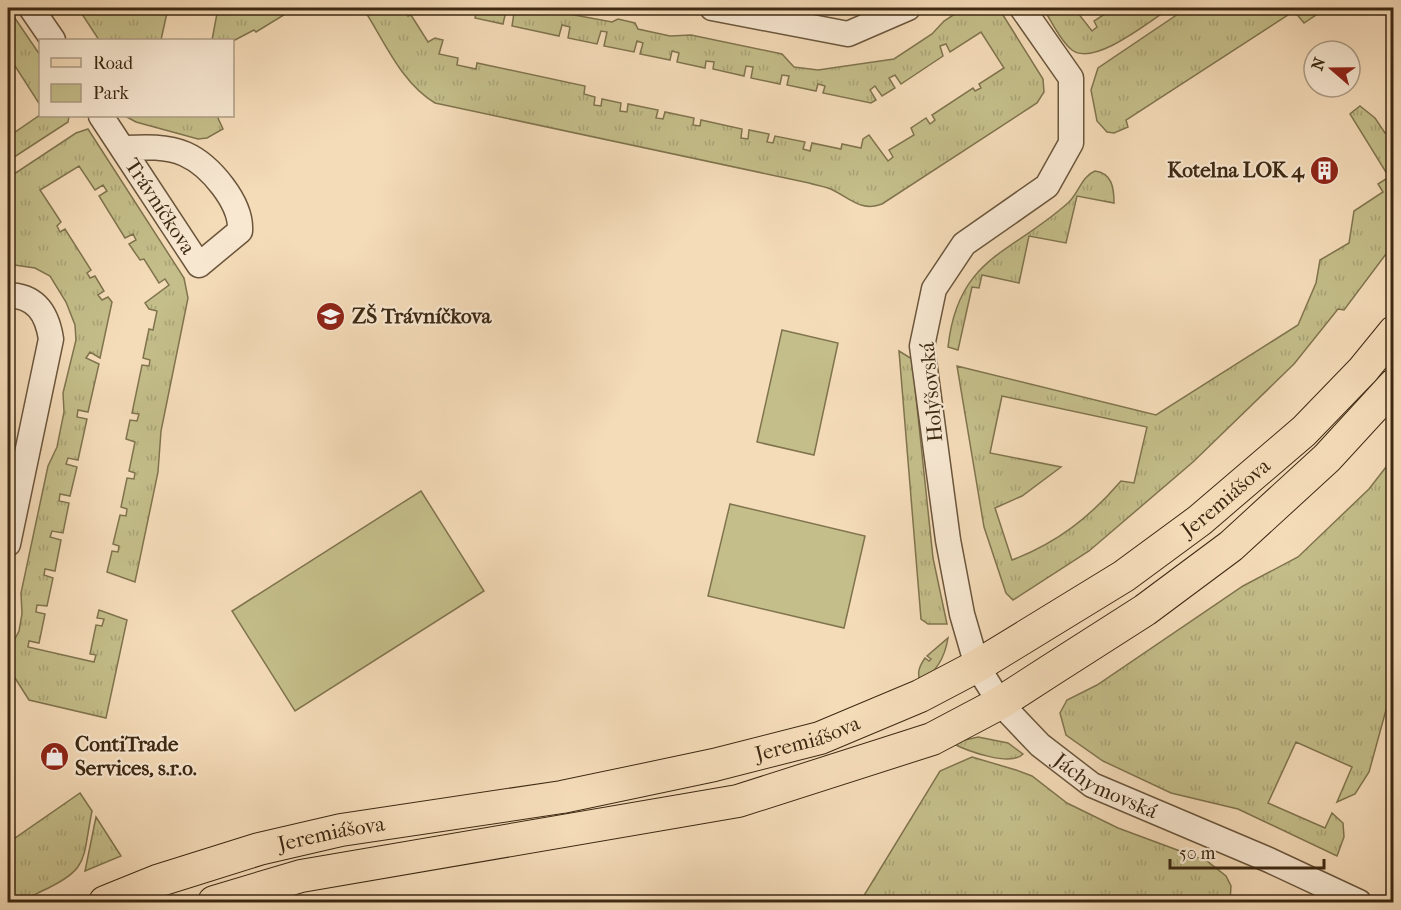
<svg xmlns="http://www.w3.org/2000/svg" width="1401" height="910" viewBox="0 0 1401 910" font-family="'IM FELL French Canon',serif">
	<style>
		.grass { fill: url(#grass-tufts); stroke: #80744e; stroke-width: 1.5; fill-rule: evenodd }
		.green { fill: #c4be8a; stroke: #80744e; stroke-width: 1.5 }
		.lines { fill: none; stroke-linecap: round; stroke-linejoin: round }
		.minor-casing { stroke: #6b563c; stroke-width: 27 }
		.major-casing { stroke: #3d2912; stroke-width: 34 }
		.minor { stroke: #f8e8d2; stroke-width: 24 }
		.major { stroke: #f5dcb9; stroke-width: 32 }
		.labels { text-anchor: middle; dominant-baseline: central; stroke-width: 4.5; stroke-linejoin: round; paint-order: stroke }
		.poi-label { font-size: 21px; font-weight: bold; fill: #3d2912; stroke: #f8e8d2; text-anchor: start }
		.street-label { font-size: 21px; fill: #3d2912; stroke: #f8e8d2 }
	</style>
	<defs>
		<pattern id="grass-tufts" width="24" height="20" patternUnits="userSpaceOnUse" patternTransform="scale(1.5)"><rect width="24" height="20" fill="#c4be8a"/><path d="M3 7l-1-3M5 7V3M7 7l1-3M15 17l-1-3M17 17v-4M19 17l1-3" fill="none" stroke="#a9a376"/></pattern>
	</defs>
	<rect width="100%" height="100%" fill="#f5dcb9"/>
	<filter id="stains"><feTurbulence type="fractalNoise" baseFrequency=".00333" numOctaves="4"/><feColorMatrix values="0 0 0 0 .2 0 0 0 0 .09 0 0 0 0 .02 0 0 0 .5 -.17"/></filter>
	<radialGradient id="worn" r=".72"><stop offset=".6" stop-color="#630" stop-opacity="0"/><stop offset="1" stop-color="#630" stop-opacity=".3"/></radialGradient>
	<path class="grass" d="M8,8L40,55V105L8,55Z
		M78,8H168L161,40H99Z
		M218,8H288L287,13L256,32L254,30L235,40H212Z
		M363,8H405L408,16L411,15L428,42L435,38L443,40L439,54L458,58L457,65L476,69L477,63L585,86L584,94L595,97L594,105L601,106L602,99L621,103L620,111L627,112L628,104L658,110L656,118L663,119L665,112L694,118L693,125L700,126L701,120L742,129L741,138L748,139L749,130L769,134L767,142L773,143L775,136L805,142L803,149L810,151L812,143L841,149L842,144L861,148L863,139L869,135L888,161L893,157L889,150L914,135L911,128L926,118L930,124L935,120L932,115L973,88L975,91L981,88L979,84L1004,68L981,32L950,52L946,44L940,46L943,56L901,84L895,75L889,78L895,88L882,96L875,86L870,90L876,100L871,103L823,93L825,86L818,84L816,91L787,85L789,76L782,75L780,84L751,78L753,67L746,66L744,76L713,69L714,62L706,61L705,68L677,62L679,53L672,51L670,60L640,54L643,43L637,41L634,52L604,46L607,32L601,31L597,44L568,38L570,27L562,25L559,36L512,26L514,13L506,11L503,24L475,18L477,8H537L612,22L618,19L635,23L638,29L670,36L691,35L782,54L794,67L818,70L894,59L932,34L944,21L964,8H994L1003,15L1043,79L1044,92L1037,103L882,204C860,213 847,195 828,188C822,186 815,185 809,183L435,103C401,83 384,40 363,8Z
		M1043,8H1074L1092,31L1097,27L1094,21L1114,8H1121L1123,11L1128,8H1170C1150,21 1094,67 1072,50C1060,41 1051,20 1043,8Z
		M1187,8H1311L1316,15L1304,23L1294,11L1126,120L1128,127L1114,133L1107,132L1097,121L1091,90L1098,68Z
		M1360,106L1375,118L1385,133L1393,128L1394,243L1389,250L1344,310L1338,309L1294,364L1193,462L1089,551L1013,600L1006,593L984,527L957,366L1156,415L1298,325L1316,283L1320,260L1349,243L1354,211L1383,192L1378,184L1389,177L1350,114ZM1002,396L1147,427L1134,483L1121,481C1090,517 1057,543 1012,560L995,508L1022,496L1061,467L990,453Z
		M40,115L69,116L68,122L8,161V137Z
		M125,116H217L223,129L207,138L198,139L136,122Z
		M88,129L184,278L188,298L161,431L158,472L135,582L107,572L112,551L118,552L119,546L113,544L120,515L126,516L127,509L121,507L127,478L134,479L135,473L129,471L135,442L126,439L130,420L137,421L139,414L132,413L142,365L149,366L150,360L143,358L149,329L153,330L157,311L149,309L145,303L169,285L165,279L159,283L144,259L140,260L129,244L136,240L133,234L125,238L99,196L107,191L103,185L95,190L79,166L40,190L61,222L57,226L60,232L65,229L91,270L87,273L90,278L95,276L104,291L98,295L102,300L108,297L112,302L100,358L90,352L86,358L99,364L88,412L78,410L77,417L87,419L78,460L68,458L66,464L77,467L70,496L60,494L59,501L69,503L63,533L52,531L50,537L61,540L55,571L45,569L44,575L53,578L47,606L37,605L36,612L45,614L39,643L29,641L28,647L94,662L96,655L90,654L96,625L102,626L104,619L97,618L99,610L127,620L106,718L29,700L8,667L9,650L19,631L22,614L21,593L48,466L57,447L64,412L63,393L76,340L75,325L66,302L50,276L35,268L8,264V178L76,133Z
		M1095,171C1112,173 1114,188 1114,203L1077,196L1066,243L1029,236L1019,283L982,275L979,288L972,287L958,350L948,347C958,256 1012,254 1069,202C1079,192 1082,176 1095,171Z
		M899,351L912,359L933,558L947,624H928L921,619Z
		M1393,458L1394,661L1389,699L1369,772L1355,794L1337,802L1352,767L1296,742L1268,803L1325,828L1332,813L1343,823L1344,837L1337,856L1238,809L1171,793L1103,761L1066,735L1060,713L1067,700L1097,685L1243,586L1298,557L1369,489Z
		M948,638C945,657 937,672 920,682C917,672 919,667 925,658L929,661L931,659L927,656Z
		M978,737L1008,743L1023,754C1011,767 967,751 952,743Z
		M972,757L1016,770L1032,776L1067,803L1118,828L1207,861L1226,876L1231,886L1230,902H860L940,771Z
		M80,793L92,811C82,860 90,869 42,891C30,897 21,903 8,902V843Z
		M96,817L121,856L85,871Z"/>
	<path class="green" d="M782,330L838,343L814,455L757,442Z
		M421,491L484,591L295,711L232,611Z
		M730,504L865,536L844,628L708,596Z"/>
	<g class="lines">
		<defs>
			<g id="minor">
				<path d="M31,8L53,40"/>
				<path d="M712,8L848,34L908,8"/>
				<path id="s1" d="M1022,8L1071,78V143L1047,186L964,244L934,289L922,346L948,540L962,614L977,666L1000,703L1040,745L1092,785L1269,860L1359,902"/>
				<path id="s2" d="M101,116L199,265L240,231C242,203 210,165 185,154C167,146 145,147 125,148"/>
				<path d="M8,295C36,296 47,313 51,339L8,544"/>
			</g>
			<g id="major">
				<path id="s3" d="M105,902L157,881L259,849L341,830L562,797L714,765L820,738L920,696L977,666L1124,576L1200,520L1304,431L1363,370L1394,332"/>
				<path d="M214,902L301,876L738,801L932,739L1000,703L1048,672L1145,610L1231,546L1327,458L1394,385"/>
			</g>
		</defs>
		<use href="#minor" class="minor-casing"/>
		<use href="#major" class="major-casing"/>
		<use href="#minor" class="minor"/>
		<use href="#major" class="major"/>
	</g>
	<defs>
		<symbol id="building-disc" viewBox="-11 -11 22 22"><circle r="9.5" fill="#8f2418" stroke="#f8e8d2"/><path d="M-4-6H4V6H1V3H-1V6H-4ZM-2.5-4.3h1.7v1.8h-1.7ZM.8-4.3h1.7v1.8H.8ZM-2.5-1h1.7V.8h-1.7ZM.8-1h1.7V.8H.8Z" fill="#fff"/></symbol>
		<symbol id="school-disc" viewBox="-11 -11 22 22"><circle r="9.5" fill="#8f2418" stroke="#f8e8d2"/><path d="M0-5L7-2L0 1L-7-2ZM-4 1L0 2.5L4 1V4Q0 6-4 4Z" fill="#fff"/></symbol>
		<symbol id="shop-disc" viewBox="-11 -11 22 22"><circle r="9.5" fill="#8f2418" stroke="#f8e8d2"/><path d="M-5-2.5h2.3a2.7 3.5 0 0 1 5.4 0H5L5.5 6h-11ZM-1.5-2.5h3a1.5 2.3 0 0 0-3 0Z" fill="#fff"/></symbol>
	</defs>
	<g fill-rule="evenodd">
		<use href="#building-disc" x="1308" y="154" width="33" height="33"/>
		<use href="#school-disc" x="314" y="300" width="33" height="33"/>
		<use href="#shop-disc" x="38" y="740" width="33" height="33"/>
	</g>
	<g class="labels">
		<g class="poi-label">
			<text x="1304" y="170" text-anchor="end">Kotelna LOK 4</text>
			<text x="352" y="316">ZŠ Trávníčkova</text>
			<text x="75" y="744">ContiTrade<tspan x="75" dy="24">Services, s.r.o.</tspan></text>
		</g>
		<g class="street-label">
			<text stroke="none"><textPath href="#s2" startOffset="108">Trávníčkova</textPath></text>
			<text transform="translate(931 392) rotate(-95)">Holýšovská</text>
			<text stroke="none"><textPath href="#s3" startOffset="1209">Jeremiášova</textPath></text>
			<text stroke="none"><textPath href="#s3" startOffset="723">Jeremiášova</textPath></text>
			<text stroke="none"><textPath href="#s1" startOffset="918">Jáchymovská</textPath></text>
			<text stroke="none"><textPath href="#s3" startOffset="237">Jeremiášova</textPath></text>
		</g>
	</g>
	<rect width="1401" height="910" fill="none" stroke="#f5dcb9" stroke-width="30"/>
	<rect x="9" y="9" width="1383" height="892" fill="none" stroke="#3d2912" stroke-width="3"/>
	<rect x="15" y="15" width="1371" height="880" fill="none" stroke="#3d2912" stroke-width="1.5"/>
	<rect x="39" y="39" width="195" height="78" fill="#f8e8d2" stroke="#ad9c85" stroke-width="1.5"/>
	<rect x="51" y="58" width="30" height="9" fill="#f5dcb9" stroke="#ad9c85" stroke-width="1.5"/>
	<text x="93" y="69" font-size="18" fill="#3d2912">Road</text>
	<rect x="51" y="84" width="30" height="18" fill="#c4be8a" stroke="#ad9c85" stroke-width="1.5"/>
	<text x="93" y="99" font-size="18" fill="#3d2912">Park</text>
	<g transform="translate(1332 69) rotate(290)"><circle r="28" fill="#f8e8d2" stroke="#ad9c85" stroke-width="1.5"/>
	<path d="M0-4.5L10 22L0 15L-10 22Z" fill="#8f2418"/>
	<text y="-9" font-size="16" font-weight="bold" text-anchor="middle" fill="#3d2912">N</text>
	</g>
	<path d="M1170 859v9h154v-9" fill="none" stroke="#3d2912" stroke-width="3"/>
	<text x="1179" y="859" font-size="18" fill="#3d2912" stroke="#f8e8d2" stroke-width="4.5" paint-order="stroke">50 m</text>
	<rect width="100%" height="100%" filter="url(#stains)"/>
	<rect width="100%" height="100%" fill="url(#worn)"/>
</svg>
